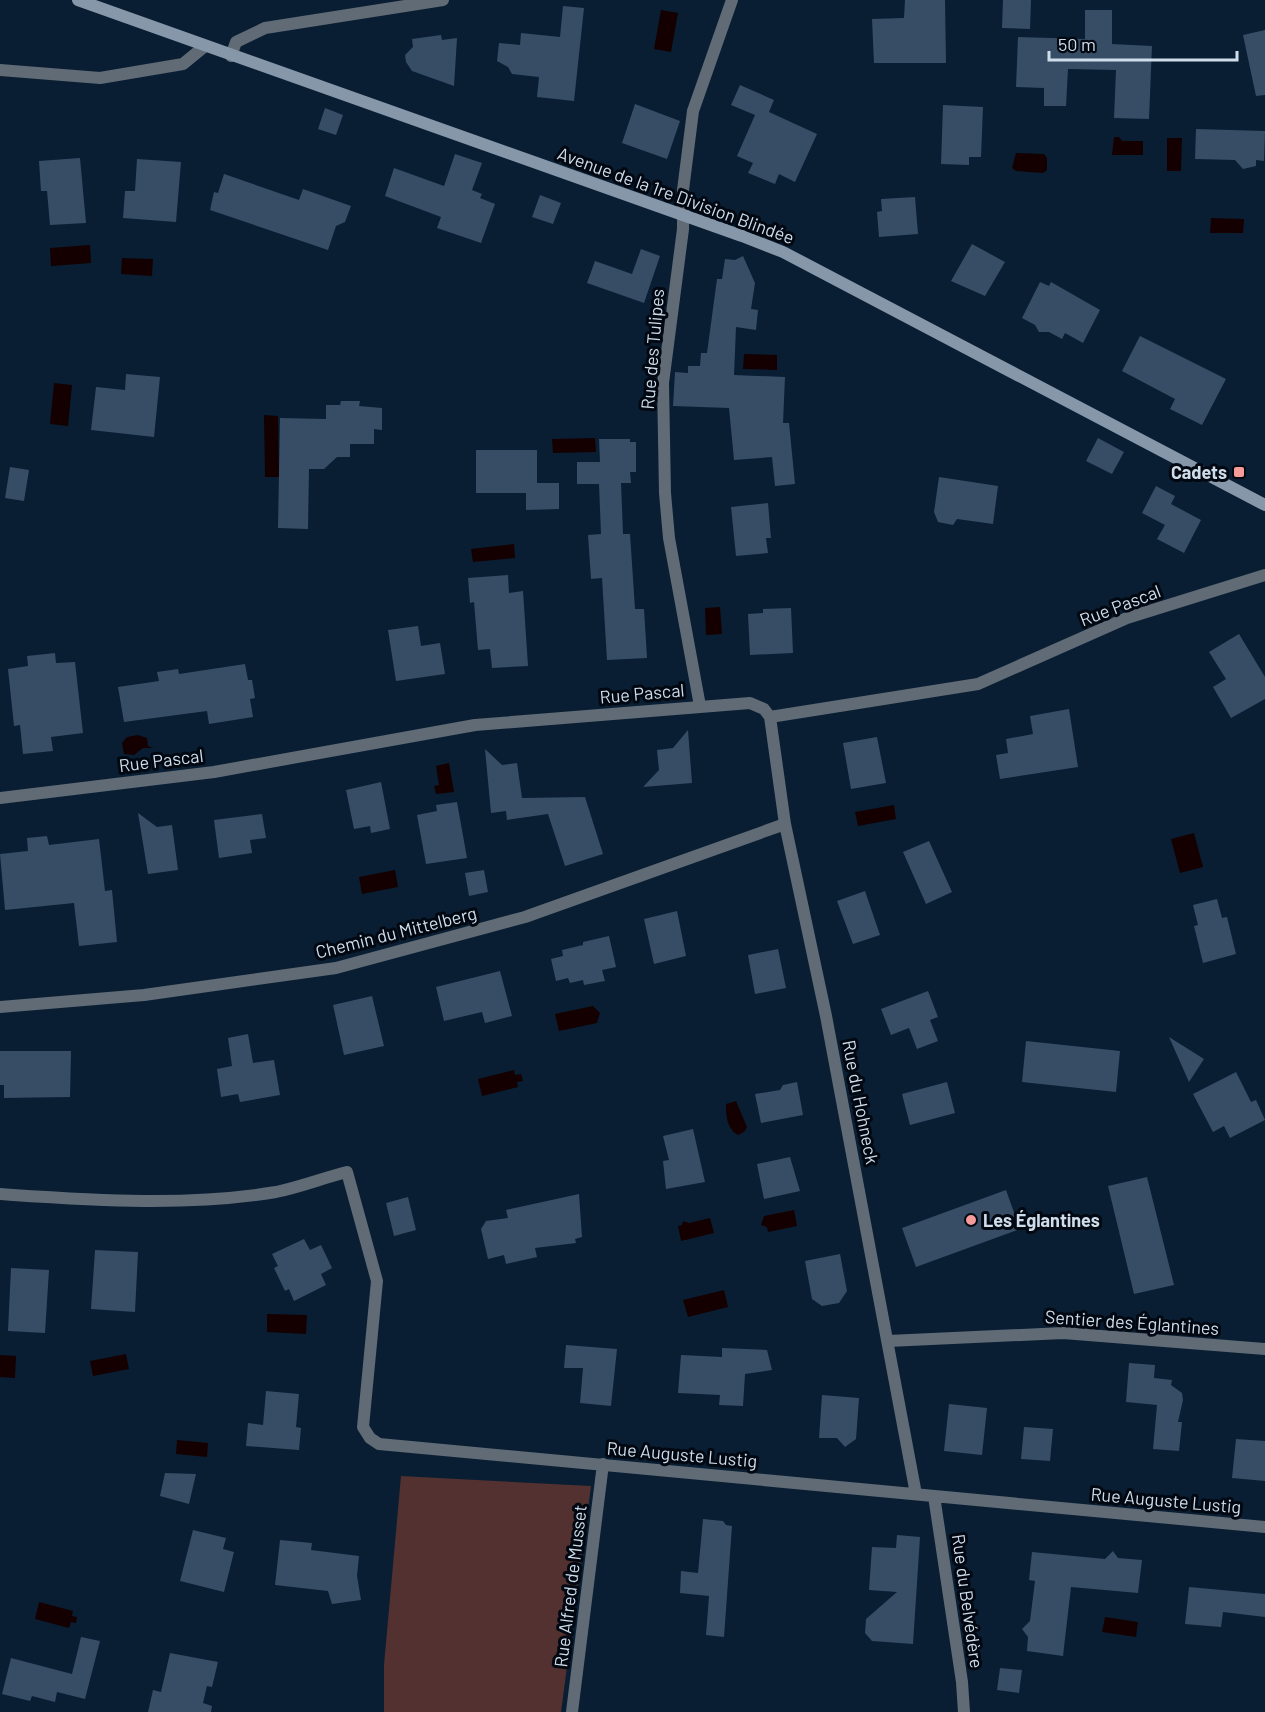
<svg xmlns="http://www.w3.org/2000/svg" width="1265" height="1712" viewBox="0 0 1265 1712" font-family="Barlow,sans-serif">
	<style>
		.green { fill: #523130 }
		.water { fill: #140000 }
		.building { fill: #374d65 }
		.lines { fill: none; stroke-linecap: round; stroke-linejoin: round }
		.minor { stroke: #606b76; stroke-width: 12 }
		.secondary { stroke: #8697aa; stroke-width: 12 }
		.poi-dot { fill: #f59b99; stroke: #020811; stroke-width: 2 }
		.labels { text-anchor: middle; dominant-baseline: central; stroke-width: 6; stroke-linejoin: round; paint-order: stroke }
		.street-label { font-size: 18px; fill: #cfddeb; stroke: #020811 }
		.poi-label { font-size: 18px; font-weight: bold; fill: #cfddeb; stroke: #020811; text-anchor: end }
	</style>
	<rect width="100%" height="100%" fill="#091e33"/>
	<path class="green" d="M401,1476L591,1486L561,1712H384V1665Z"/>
	<path class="water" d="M661,10L678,13L671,52L654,49Z
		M1114,137H1119L1122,141H1143V155H1112Z
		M1167,138H1182L1181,171H1167Z
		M1016,153L1044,154L1047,158V170L1043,173L1016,171L1012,168Z
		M1211,218L1244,219L1243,233H1210Z
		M90,245L91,263L51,266L50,248Z
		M122,258L153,259L152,276L121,274Z
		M744,354L777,355V370L743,369Z
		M54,383L72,385L68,426L50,424Z
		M264,415L278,416L279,477H265Z
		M595,438L596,452L553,453L552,439Z
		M514,544L515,558L473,562L471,549Z
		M720,607L722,634L706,635L705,608Z
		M138,735L147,738L148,746L153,748H143L134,755L124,754L122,743L127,737Z
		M449,763L454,792L436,794L434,786L439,785L436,766Z
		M894,805L896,819L858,826L855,812Z
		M1194,833L1203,867L1180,873L1171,839Z
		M395,870L398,887L362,894L359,877Z
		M593,1006L600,1013L597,1023L559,1031L555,1014Z
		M514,1070L515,1075L521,1074L523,1081L517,1082L518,1087L482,1096L478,1079Z
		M736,1101L747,1127L744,1132L738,1135C727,1129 726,1116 726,1104Z
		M794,1210L797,1226L768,1232L767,1227L761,1225L764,1216Z
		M710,1218L714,1233L681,1241L678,1226L682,1225L683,1221L689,1223Z
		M724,1290L728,1307L688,1317L683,1300Z
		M267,1314L307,1315L306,1334L267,1332Z
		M126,1354L129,1369L93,1376L90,1361Z
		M0,1355L16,1356L15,1378L0,1377Z
		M177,1440L208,1443L207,1457L176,1454Z
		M39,1602L73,1611L72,1616L77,1617L76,1623L71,1622L69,1628L35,1619Z
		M1105,1617L1138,1622L1136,1637L1102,1632Z"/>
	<path class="building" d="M905,0H945L946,63H874L872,19L904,18Z
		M1003,0H1031L1030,29L1002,28Z
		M563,6L584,8L574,101L537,97L539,77L512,74L508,67L497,61L499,43L520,45L521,33L560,37Z
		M1085,10H1112V44L1152,46L1149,119L1114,118L1116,70L1068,69L1066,106H1044V88L1016,87L1018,37L1085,39Z
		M1265,30V95L1256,96L1243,35Z
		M441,35L442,40L457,38L454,86L412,71L406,62L405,55L413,47L412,39Z
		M740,85L774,100L769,112L817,134L795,182L779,174L775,184L748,173L753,163L737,156L755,115L731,105Z
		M635,104L680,121L667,159L622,143Z
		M943,105L983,107L981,157H969V165L941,164Z
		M325,108L343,115L336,135L318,129Z
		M1196,129L1265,131L1264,161L1256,160V166L1243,169L1235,160L1195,159Z
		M455,154L482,163L472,190L482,194L480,198L495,204L481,243L437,228L441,217L385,196L394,168L444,186Z
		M80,158L86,223L50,225L47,191H41L39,161Z
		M137,159L181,162L176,222L123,218L125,191H135Z
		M224,174L299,200L303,189L351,206L345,222L336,226L328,250L210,210L214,192L218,193Z
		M540,195L561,203L553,224L532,217Z
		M915,197L918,234L879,237L877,212L882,211L881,199Z
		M972,244L1005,262L985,296L951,281Z
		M641,249L660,256L644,303L587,283L595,261L632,274Z
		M743,256L755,283L751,309L758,310L756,330L736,327L734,375L785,377L783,423H789L795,484L775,486L772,457L734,460L729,408L673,406L675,372L688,373V366H700L701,353H707L717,279H722L725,259L735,260Z
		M1040,282L1049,286L1051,282L1100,310L1083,343L1065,333L1062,339L1049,332H1039L1035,325L1022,318Z
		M1140,336L1226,379L1202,425L1170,409L1175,399L1122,371Z
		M126,374L160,377L154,437L91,430L96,387L125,390Z
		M341,401H360L359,406L382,408V430L374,429V444H350V457H337L324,469H309L308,529L278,528L280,418L326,419V405H340Z
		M1098,438L1124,452L1112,474L1086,461Z
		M599,439H630V442H636V472H630L631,483H621L623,534H630L635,609H644L647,658L607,660L602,578L591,579L588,535L601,534L599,484H577V462H600Z
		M476,450H537V483H559V509L526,510V493H476Z
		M10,467L29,470L24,501L5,498Z
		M939,477L998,486L993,524L957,519L953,525L938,522L934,512Z
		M1156,486L1175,496L1171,504L1201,520L1184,553L1157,539L1165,525L1142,513Z
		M768,503L771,538H766L768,553L736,556L731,507Z
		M508,575L509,593L523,591L528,666L492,668L490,649L478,650L474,602L470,603L468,578Z
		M791,608L793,653L750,655L748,614L763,613V609Z
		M418,626L421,646L440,643L445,674L396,681L388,630Z
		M1239,634L1265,677V699L1231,718L1213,687L1226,679L1209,652Z
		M55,653L56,663L75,662L83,733L51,737L53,751L23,754L20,725L14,726L8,669L28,666L27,656Z
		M245,664L248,680H252L255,698L250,699L253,717L209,724L207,711L124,722L118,687L159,681L157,672L178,669L179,674Z
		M1069,709L1078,767L1000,779L996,755L1008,753L1006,739L1033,734L1030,716Z
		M688,730L692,783L643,787L659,770L657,750L673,748Z
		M877,737L886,783L851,789L843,743Z
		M485,749L502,765L517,763L522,798L585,797L603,854L565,866L548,814L507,820L506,811L491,813Z
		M381,782L390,829L371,833L370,826L354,829L346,790Z
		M457,802L467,858L426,864L417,815L437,811L436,805Z
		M138,813L157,827L172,825L178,870L148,874Z
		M262,814L266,838L250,840L252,853L219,858L214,820Z
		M47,836L49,845L99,839L105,891L112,890L117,942L79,946L74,903L5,910L0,854L28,851L27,838Z
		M929,841L952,892L926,904L903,852Z
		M484,870L488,892L469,896L465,873Z
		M865,891L880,935L853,944L837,901Z
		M1217,899L1222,918L1227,917L1236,954L1203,963L1194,926L1198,925L1193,905Z
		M677,911L686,956L654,964L644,919Z
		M609,936L616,967L602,970L605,981L584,985L583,980L570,983L568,978L556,981L551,959L563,956L562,950L583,945V942Z
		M778,949L786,988L755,994L748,955Z
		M500,971L512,1016L485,1023L482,1012L444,1021L436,987Z
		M928,991L938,1017L930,1020L938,1041L917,1049L909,1028L891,1035L881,1009Z
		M372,996L384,1046L344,1055L333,1005Z
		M248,1034L253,1063L274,1060L280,1095L240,1102L238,1094L221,1097L217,1069L232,1066L228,1038Z
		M1169,1037L1204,1059L1189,1082Z
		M1026,1041L1120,1051L1116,1092L1022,1082Z
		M0,1051H71L70,1097L4,1098V1085H0Z
		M1236,1072L1251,1102L1256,1100L1265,1120L1230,1138L1224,1126L1213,1132L1193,1094Z
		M797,1082L803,1115L761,1123L755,1094L780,1090L783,1085Z
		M947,1082L955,1113L910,1125L902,1094Z
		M693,1129L705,1182L666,1189L663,1161L669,1160L663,1136Z
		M790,1157L800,1191L764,1199L757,1164Z
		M1147,1177L1174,1285L1134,1294L1108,1186Z
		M1006,1190L1020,1229L916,1267L902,1228Z
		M579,1194L582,1237L575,1239L576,1243L535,1248L537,1257L506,1264L504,1255L488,1259L481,1229L486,1221L508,1218L506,1210Z
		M408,1197L416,1230L394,1236L386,1203Z
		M304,1239L310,1250L321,1245L332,1268L321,1274L326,1285L294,1301L289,1289L285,1291L274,1268L278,1266L272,1254Z
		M95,1250L138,1252L135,1312L91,1309Z
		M840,1254L847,1291L839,1303L822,1306L812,1299L805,1261Z
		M11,1268L49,1270L45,1333L8,1331Z
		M566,1345L617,1349L611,1406L580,1403L583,1368H564Z
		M722,1348L767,1350L772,1370L745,1374L743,1406L719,1405L720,1395L678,1393L681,1355L722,1357Z
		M1129,1363L1155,1365L1154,1378L1172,1380L1171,1385L1182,1393L1183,1400L1178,1422H1182L1179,1451L1153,1449L1157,1405L1126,1402Z
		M266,1391L299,1394L296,1427L301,1428L299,1450L246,1446L248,1423L263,1425Z
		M822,1395L859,1398L856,1439L845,1447L837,1438H819Z
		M949,1404L987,1408L982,1455L944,1451Z
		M1024,1427L1053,1429L1050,1461L1021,1459Z
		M1236,1439L1265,1441V1481L1232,1478Z
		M165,1473L196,1474L189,1504L160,1496Z
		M703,1519L723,1521L726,1525L732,1526L724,1637L706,1635L709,1596L680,1593L681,1571L698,1573Z
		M193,1530L226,1538L223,1549L234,1552L224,1592L180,1581Z
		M897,1535L920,1537L913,1644L872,1641L865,1633L866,1619L897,1592L869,1590L872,1547L896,1548Z
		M280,1540L312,1543L311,1550L359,1556L357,1576L361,1600L332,1604L328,1591L275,1585Z
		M1113,1551L1118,1558L1142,1560L1138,1593L1071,1587L1063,1656L1027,1651L1028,1637L1022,1629L1030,1621L1035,1581L1029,1580L1032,1552L1105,1559Z
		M1189,1587L1265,1594V1617L1223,1612L1221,1627L1185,1624Z
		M81,1637L100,1641L85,1699L57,1692L55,1702L32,1696L30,1701L2,1694L11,1658L72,1674Z
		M170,1653L218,1662L212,1687L207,1686L203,1703L212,1706L211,1712H148L153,1690L161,1692Z
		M1000,1668L1022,1670L1019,1693L997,1690Z"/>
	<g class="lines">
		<path class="minor" d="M231,56L236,42L265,28L443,0
			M0,70L100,78L183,64L205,46
			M700,706L669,538L665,493L663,383L683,229V190L693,111L732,0
			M770,717L978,684L1127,618L1265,575
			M0,798L214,772L475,725L750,703L764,709L770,717L785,824L826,1016L916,1494
			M0,1007L144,995L336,968L525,917L785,824
			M0,1194C91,1200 185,1207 276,1192C300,1187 323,1178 347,1172L377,1281L363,1427L370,1438L379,1444L1265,1527
			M888,1341L1063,1333L1265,1349
			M934,1496L962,1682L964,1712
			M572,1712L603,1464"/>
		<path class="secondary" d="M78,0L742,236L783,252L1265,505"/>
	</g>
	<g class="poi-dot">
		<rect x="1233" y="466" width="12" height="12" rx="3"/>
		<circle cx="971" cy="1220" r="6"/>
	</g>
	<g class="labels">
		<g class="street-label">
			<text transform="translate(676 195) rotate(20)">Avenue de la 1re Division Blindée</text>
			<text transform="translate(652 349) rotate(-85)">Rue des Tulipes</text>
			<text transform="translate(1120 605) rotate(-21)">Rue Pascal</text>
			<text transform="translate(642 693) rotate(-5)">Rue Pascal</text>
			<text transform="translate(161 760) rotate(-7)">Rue Pascal</text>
			<text transform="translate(396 932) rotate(-14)">Chemin du Mittelberg</text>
			<text transform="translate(861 1102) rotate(79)">Rue du Hohneck</text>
			<text transform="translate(1132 1322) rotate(4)">Sentier des Églantines</text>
			<text transform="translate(682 1454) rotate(5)">Rue Auguste Lustig</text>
			<text transform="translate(1166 1500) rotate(5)">Rue Auguste Lustig</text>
			<text transform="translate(570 1586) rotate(-83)">Rue Alfred de Musset</text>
			<text transform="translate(968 1601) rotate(82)">Rue du Belvédère</text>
		</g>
		<g class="poi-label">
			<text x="1227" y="472">Cadets</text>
			<text x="983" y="1220" text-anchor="start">Les Églantines</text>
		</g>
	</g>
	<path d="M1049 51v9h188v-9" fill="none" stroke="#cfddeb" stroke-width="3"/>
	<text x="1058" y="51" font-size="18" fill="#cfddeb" stroke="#020811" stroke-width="4.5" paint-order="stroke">50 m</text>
</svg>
